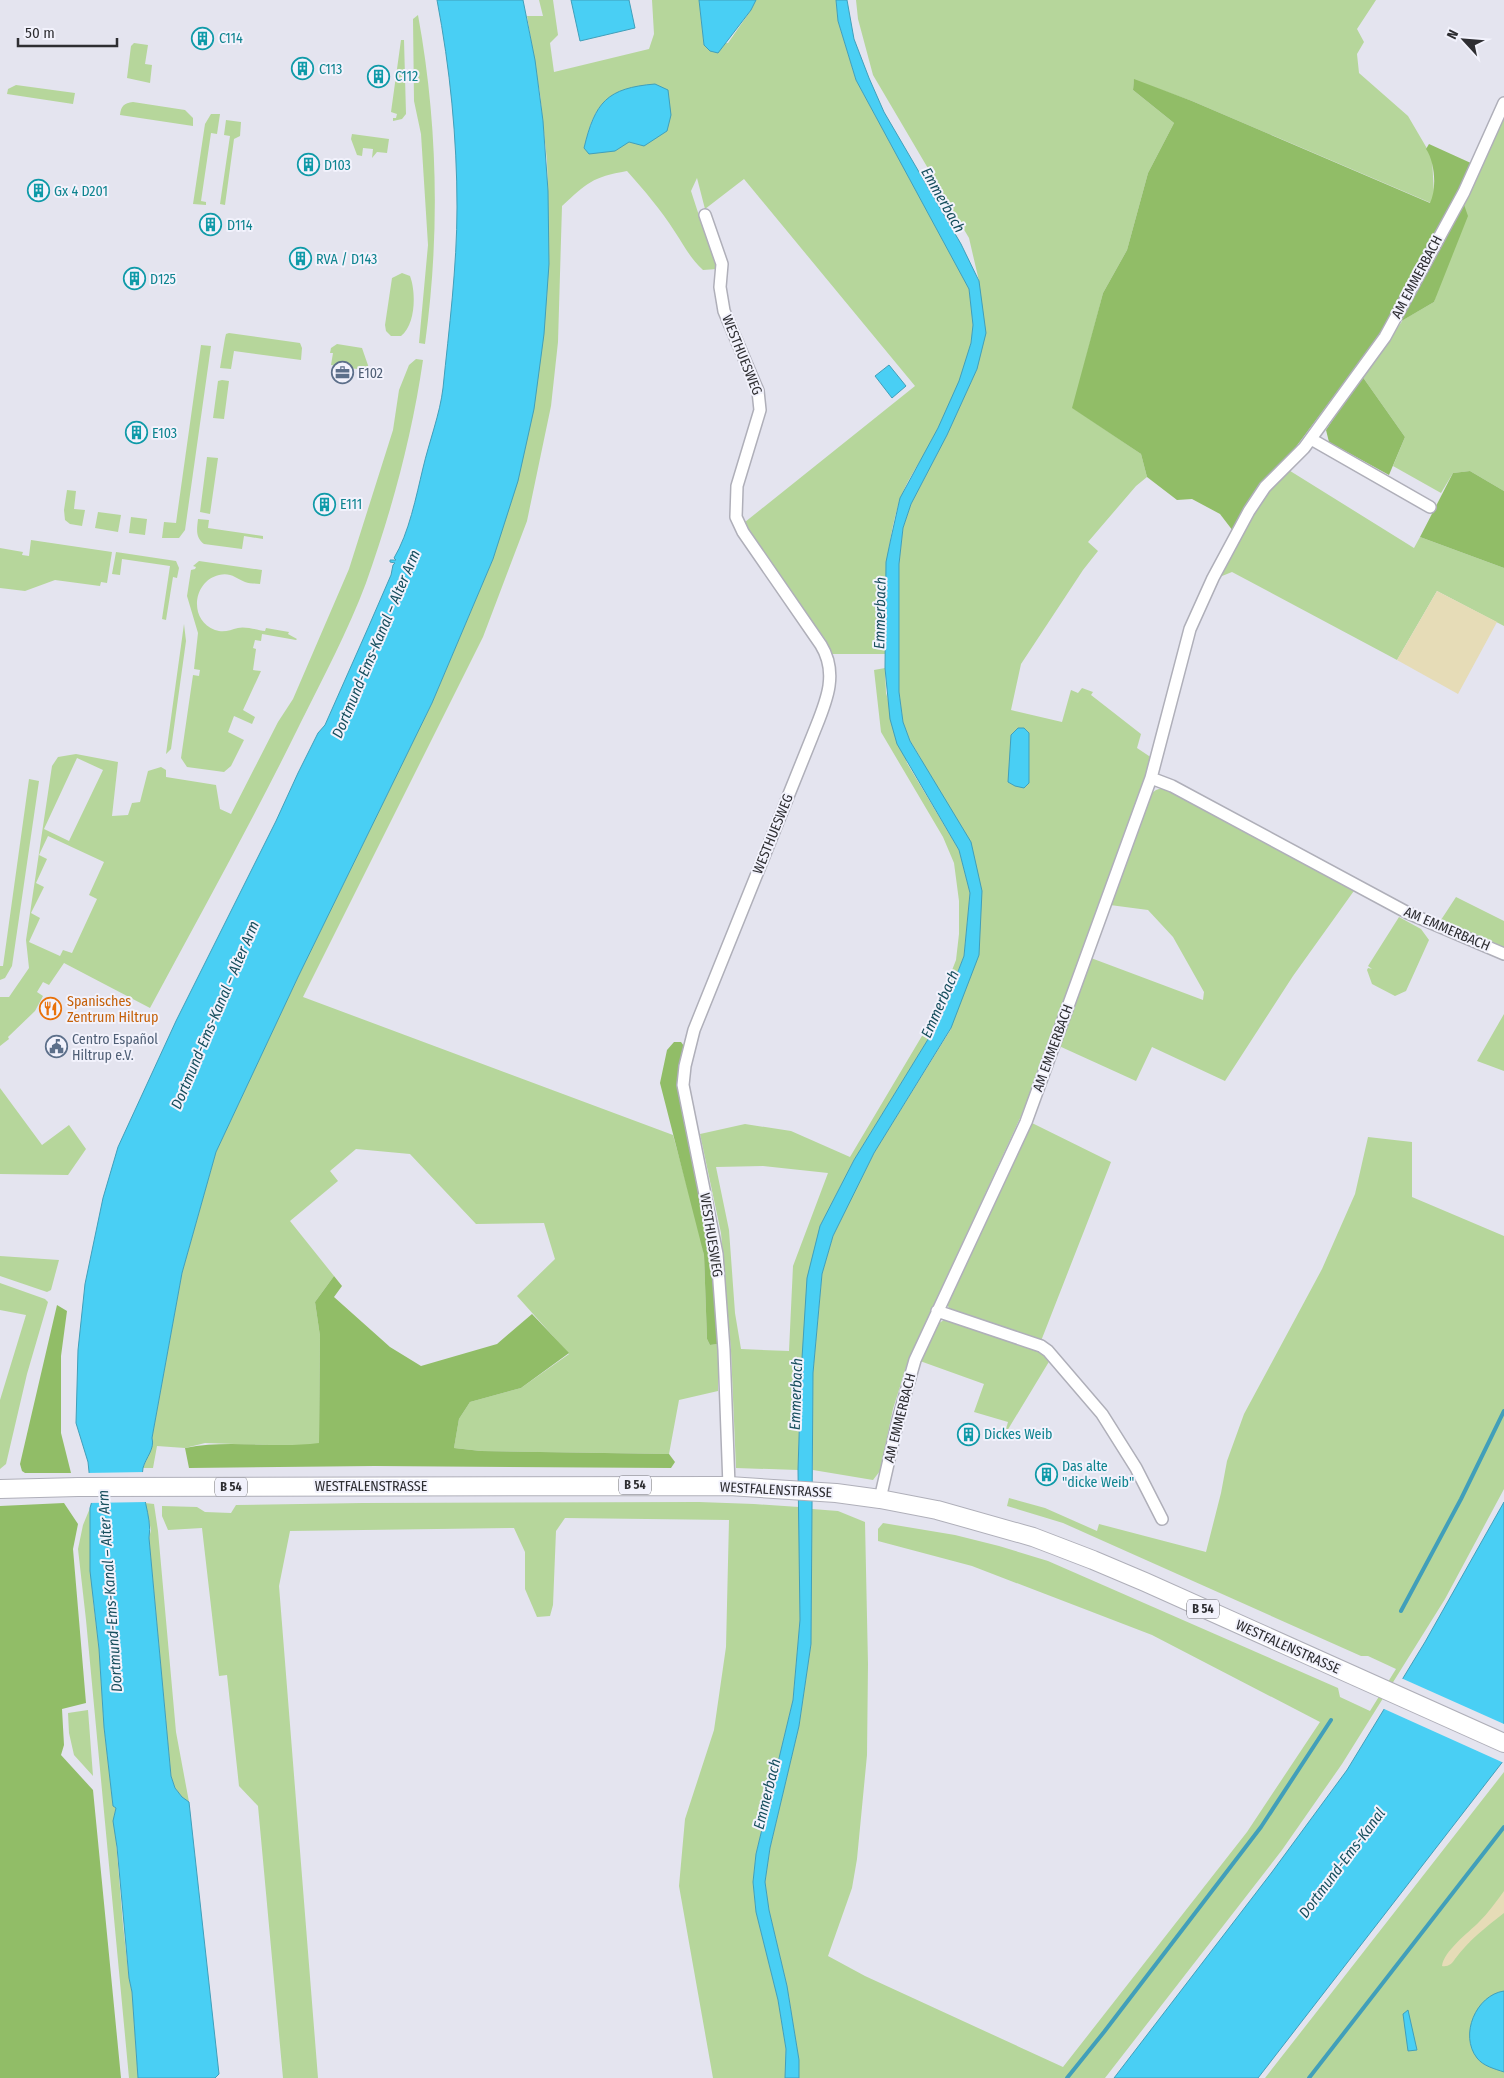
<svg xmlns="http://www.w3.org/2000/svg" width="1504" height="2078" viewBox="0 0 1504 2078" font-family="'Fira Sans Condensed',sans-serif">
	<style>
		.green { fill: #b6d69b; fill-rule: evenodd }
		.forest { fill: #91bd67 }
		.sand { fill: #e6dcb7 }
		.water { fill: #49cff4; stroke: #419fba }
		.pier { fill: #e4e4ef }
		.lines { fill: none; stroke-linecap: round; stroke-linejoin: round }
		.stream { stroke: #419fba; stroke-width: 4 }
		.minor-casing { stroke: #afafb9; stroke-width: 14 }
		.primary-casing { stroke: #afafb9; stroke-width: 20 }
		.minor { stroke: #fff; stroke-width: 11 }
		.primary { stroke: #fff; stroke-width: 18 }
		.labels { text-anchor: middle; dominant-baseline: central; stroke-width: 4; stroke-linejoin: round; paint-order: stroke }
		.shield { fill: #f2f2fc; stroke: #69696f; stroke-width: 1 }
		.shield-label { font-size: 12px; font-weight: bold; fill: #2e2e32 }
		.culture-label { font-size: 14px; fill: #0d838f; stroke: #f2f2fc; text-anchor: start }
		.street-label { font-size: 14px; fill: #2e2e32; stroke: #f2f2fc }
		.service-label { font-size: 14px; fill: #4e5e75; stroke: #f2f2fc; text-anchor: start }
		.food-label { font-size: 14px; fill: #c56008; stroke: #f2f2fc; text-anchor: start }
		.water-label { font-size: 15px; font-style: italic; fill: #164e5d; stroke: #f2f2fc }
	</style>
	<rect width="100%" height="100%" fill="#e4e4ef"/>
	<path class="green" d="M539,0H553L558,35L550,43L554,72L649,49L654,34L652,0H699L704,45L728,43L751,10L756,0H836L838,21L856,80L969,288C970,301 973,314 973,326C971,367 944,417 925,453C916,468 905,484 900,500C883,550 886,602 885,654H832L825,639L746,531L745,522L915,386L744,179L705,209L697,178L691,191L705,234L716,254L717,269L703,270C690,258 685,247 675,232C661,210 644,190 627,171C592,177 587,183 562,206L558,342L551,406L527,521L483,637L303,997L673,1135L700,1234L704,1255L707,1339L710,1345L718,1344V1391L679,1400L669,1454L481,1451L454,1448L459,1419L470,1402L521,1388L569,1354L517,1296L555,1259L544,1223L476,1224L410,1154L356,1149L330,1171L338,1181L290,1221L334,1276L315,1302L320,1336L319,1444L296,1446L205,1443L185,1448L157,1446L153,1468H143L153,1444L152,1438L182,1273L216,1152L298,977L432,703L493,559L547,296L548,191L547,161L540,94L527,16H543ZM614,95L644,145L629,142L584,148C589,128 594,105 614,95Z
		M856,0H1376L1357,29L1364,42L1357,54L1359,73L1408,116L1432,157L1434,195L1431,203L1192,101L1134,80L1133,90L1174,123L1148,173L1127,250L1103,293L1073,408L1141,454L1147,477L1136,486L1088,542L1098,551L1083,570L1021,664L1011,710L1062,722L1071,690L1078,693L1082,688L1093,692L1091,695L1141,734L1137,748L1152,758L1057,1024L1021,1116L908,1361L893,1409L880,1471L873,1480L813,1470V1373L822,1274L833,1236L874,1153L951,1029L982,891L920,757L910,741L903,722L899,692V564L903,528L911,504L947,435L977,369L979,281L969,238L873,75L858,19Z
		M418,15C438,124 440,235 425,344L419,343L428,245L421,134L414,101L413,19Z
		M401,40H404L406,114L402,119L393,121V118H396L397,114L391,112Z
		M134,43L148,45L145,64L152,65L150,83L127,78L131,46Z
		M16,85L75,93L73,104L7,94L8,89Z
		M133,102L185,110L193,118V126L120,115C121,106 124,103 133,102Z
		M1504,107V491L1470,471L1453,473L1441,493L1393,466L1405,437L1362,376L1403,320L1434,302L1462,199Z
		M211,114H220L217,134L211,133L201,201L206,202V205L193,204L205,124Z
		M226,120L241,122L240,136L234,139L225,205L220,204L230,136L224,135Z
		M352,134L389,139L387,153L377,152L372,158L373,149L363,148L362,156L357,155L351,139Z
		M402,273L410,276C416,292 416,324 401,336H391L386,331L385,325L392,278Z
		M229,333L300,343L302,348L301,360L234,351L231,369L220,368L225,338L226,334Z
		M337,344L362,348L370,371L331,365L333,353H330L331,348Z
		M201,345L211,346L185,530L179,538H162L164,522L176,523Z
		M416,359L423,360C412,436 392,510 366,583C348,631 323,678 300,724C253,820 201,913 150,1008L64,963L49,985L43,982L37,992L43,996L35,1011L8,1037L9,1039L0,1046V997H9L29,968L26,940L52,766L58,757L76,754L118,762L112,816L128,815L132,803L140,802L148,771L161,767L166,770V777L216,785L220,809L231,814L278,722L293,699L349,569L393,430L399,390L409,365ZM77,758L103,770L69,841L44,829ZM48,836L104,862L89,895L97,899L72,953L63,950L60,956L29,942L40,918L31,913L44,887L36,883L47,859L39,855Z
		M222,380L229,381L224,419L213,418L218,381Z
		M207,457L218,458L210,514L200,512Z
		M1287,469L1414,548L1420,537L1504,568V626L1437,591L1397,660L1232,572L1217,578L1266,490Z
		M67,490L76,491L74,509L85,510L82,526L70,524L65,520L64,510Z
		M98,512L121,515L118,532L95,528Z
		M131,517L147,519L145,535L129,533Z
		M198,519L209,520L208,528L263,536V539L244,536L242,549L204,544C195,537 197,529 198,519Z
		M31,540L112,552L107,583L101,582L100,586L55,580L25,591L0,588V548L23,552L22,555L29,556Z
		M116,552L176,561L179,568L177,578L173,577L166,620L162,619L170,566L122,559L120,575L112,574Z
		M199,561L262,570L260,584C255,583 249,584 245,582C236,578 230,572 219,575C193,581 188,620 215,630C224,633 230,630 238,628C245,626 257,630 265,631L266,628L289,632L288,634L297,639L296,640L262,634L261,641L255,640L253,648L256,649L253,670L261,671L243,710L255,717L252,724L234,716L228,732L244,740L231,766L224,772L187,767L181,758L193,675L199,676L200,670L194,669L198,633L187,596L191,570L195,569L196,567L193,566Z
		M184,624L186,641L171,749L166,754Z
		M885,668L886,693L907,763L959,850L970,893L964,956L938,1023L854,1160L820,1226L801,1374L798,1470L736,1468L731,1351L721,1233L700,1134L745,1124L791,1131L850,1157L935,1014L956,960L959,934V901L954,863L943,837L881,732L874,670ZM763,1166L828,1173L793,1266L789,1351L741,1349L735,1313L729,1230L716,1167Z
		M29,779L39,781L12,966L5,978L0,980V966H3Z
		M1165,787L1356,888L1293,976L1225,1081L1152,1047L1136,1081L1059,1046L1091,958L1203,1000L1204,992L1173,937L1148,910L1110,905L1148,796L1156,790Z
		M1456,897L1504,921V950L1439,923Z
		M1399,917L1421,929L1429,940L1406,991L1395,996L1372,984L1367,970L1368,968L1372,969L1368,966Z
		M1504,1014V1071L1477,1061Z
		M0,1088L42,1145L69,1125L86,1149L68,1175L0,1174Z
		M1032,1123L1111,1162L1041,1341L950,1310L947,1304Z
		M1368,1137L1412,1142V1197L1504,1236V1489L1445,1599L1342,1764L1282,1850L1105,2078H799V2060L787,1986L769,1910L765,1882L770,1848L799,1726L811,1644L812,1509L838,1511L865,1522L868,1664L867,1755L857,1859L852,1888L828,1956L865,1976L1063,2067L1247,1832L1320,1722L1152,1635L972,1566L878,1541V1529L883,1523L955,1535L999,1546L1048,1561L1338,1688L1340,1697L1370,1711L1396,1669L1368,1656H1361L1063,1523L1007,1506L1009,1498L1045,1508L1097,1531L1099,1524L1206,1552L1221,1493L1227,1461L1244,1414L1322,1269L1355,1194Z
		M0,1256L59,1260L51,1290L47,1292L0,1276Z
		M0,1283L45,1299L48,1302L27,1374L6,1464L0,1469V1400L26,1315L0,1310Z
		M944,1320H952L1036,1349L1050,1360L1004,1436L1008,1422L974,1412L984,1384L920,1361L939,1323Z
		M699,1502L754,1504L799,1507L800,1620L793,1700L756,1854L753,1882L756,1912L778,2000L786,2049L785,2078H713L679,1886L685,1819L714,1730L726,1647L729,1520L565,1518L556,1531L553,1605L550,1616L537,1617L525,1589V1552L514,1528L290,1531L279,1586L318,2078H283L258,1806L239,1786L227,1675L219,1676L202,1528L168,1530L162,1516V1506L197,1507L205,1512L231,1513L236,1505L363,1503Z
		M145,1503L154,1504L158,1531L176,1732L189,1802L182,1797L175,1788L171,1776L149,1538L151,1530Z
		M90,1508L93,1600L99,1649L104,1727L113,1806L116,1808L114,1816L123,1925L129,1978L132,1992L138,2078H129L86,1620L78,1549L83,1525Z
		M88,1710L93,1776L74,1755L69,1733L68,1713Z
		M1504,1772V2078H1265Z"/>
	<path class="forest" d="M1134,79L1192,101L1430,203C1437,189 1435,162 1426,149L1429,144L1473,164L1462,199L1468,216L1434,302L1381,333L1233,531L1220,514L1192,499L1177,500L1147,477L1141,454L1072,408L1103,293L1127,250L1148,173L1174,123L1133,90Z
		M1362,376L1405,437L1389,475L1329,442L1326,430Z
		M1470,471L1504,491V568L1420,537L1453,473Z
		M674,1042H681L684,1046L681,1067L713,1254L718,1344L710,1345L707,1339L704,1255L660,1083L667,1050Z
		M334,1276L342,1286L334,1297L390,1347L421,1366L497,1344L532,1314L569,1353L521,1388L470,1402L459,1419L454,1448L481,1451L669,1454L675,1462L671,1468L375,1466L189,1468L185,1448C229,1439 274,1449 319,1443L320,1336L315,1302Z
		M57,1305L67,1311L61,1356V1433L71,1473H25L22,1471L20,1464Z
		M64,1503L78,1524L73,1549L86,1703L62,1709L64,1745L61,1755L93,1790L121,2078H0V1506Z"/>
	<path class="sand" d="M1437,591L1497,622L1458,694L1397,660Z
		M1504,1891V1913C1485,1928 1469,1940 1455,1959C1452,1964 1448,1967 1442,1966C1444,1951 1468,1933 1479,1922C1488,1913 1496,1902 1504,1891Z"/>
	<path class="water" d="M437,0H523L535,60L543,121L548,191L549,264L544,334L534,409L518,481L493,559L432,703L298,977L216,1152L182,1273L152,1438C155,1449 146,1457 143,1468C138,1491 153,1516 149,1538L171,1776L175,1788L182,1797L189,1802L219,2074L215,2078H138L132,1992L129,1978L117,1847L113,1821L116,1808L113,1806L104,1727L99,1649L90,1571V1508L92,1501L88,1462L76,1423L78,1350L85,1284L103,1198L118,1147L176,1021L276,821L298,773L318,733L325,725L368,628L391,575L393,565L395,563L390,562V560H396L394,558C409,533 416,497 423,468C429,442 440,414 443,388C449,329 457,267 457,207C457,138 450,68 437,0Z
		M571,0H629L635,28L580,41Z
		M699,0H756L751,10L718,53L710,51L704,45Z
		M836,0H847L854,39L869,78L884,112L961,244L979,281L986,333L977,369L947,435L911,504L903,528L899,564V692L903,722L910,741L971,842L982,891L979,955L951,1028L874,1153L833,1236L822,1274L813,1373L811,1644L799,1726L770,1848L765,1882L769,1910L787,1986L799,2060V2078H785L786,2049L778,2000L756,1912L753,1882L756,1854L793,1700L800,1620L798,1470L801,1374L807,1278L820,1226L854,1160L938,1023L964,956L970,893L959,850L897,744L890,719L885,668L886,562L891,538L900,498L938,428L959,381L971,343L973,325L969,289L856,80L838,21Z
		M655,84L668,90L671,115L667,131L644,146L629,142L615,151L589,154L584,148C595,102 607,88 655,84Z
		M889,365L906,386L892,398L875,376Z
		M1018,728H1024L1029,733V783L1024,788L1015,786L1008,782L1011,735Z
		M1504,1502V1760L1258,2078H1114L1272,1872L1347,1770L1425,1642Z
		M1504,1991V2072C1495,2069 1483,2066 1477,2058C1459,2035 1476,1995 1504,1991Z
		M1408,2010L1417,2050L1408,2051L1403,2014Z"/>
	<path class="pier" d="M146,1472L147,1502L88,1503L89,1500L86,1473Z
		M1401,1678L1504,1724V1763L1382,1708Z"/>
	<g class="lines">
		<path class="stream" d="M1401,1611L1461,1499L1504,1411
			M1067,2078L1104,2032L1261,1827L1331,1720
			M1309,2078L1504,1827"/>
		<defs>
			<path id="minor" d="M705,215L722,264L720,287L724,311L758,391L760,410L737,486L736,517L743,532L821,645C840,676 824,706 812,737L694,1030L685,1066L683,1085L717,1254L724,1350L729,1486
				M1311,439L1430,507
				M1151,778L1172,786L1408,913L1504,954
				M937,1311L1041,1346L1048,1351L1102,1414L1136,1468L1162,1519
				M880,1499L898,1420L915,1360L1026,1122L1151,778L1190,629L1213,578L1249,511L1265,487L1304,448L1385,337L1464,192L1504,103"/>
			<path id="primary" d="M0,1489L78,1487L729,1486L836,1493L880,1499L937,1510L1033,1537L1093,1560L1145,1582L1504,1743"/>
		</defs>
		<use href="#minor" class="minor-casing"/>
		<use href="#primary" class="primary-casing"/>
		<use href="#minor" class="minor"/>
		<use href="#primary" class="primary"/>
	</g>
	<defs>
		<symbol id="building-ring" viewBox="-11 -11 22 22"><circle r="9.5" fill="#f2f2fc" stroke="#0f9aa8" stroke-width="1.5"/><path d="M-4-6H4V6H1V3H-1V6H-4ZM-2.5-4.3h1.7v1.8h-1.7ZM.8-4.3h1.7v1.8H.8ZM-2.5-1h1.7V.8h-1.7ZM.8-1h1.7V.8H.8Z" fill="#0f9aa8"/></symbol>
		<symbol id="office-ring" viewBox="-11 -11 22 22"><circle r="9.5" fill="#f2f2fc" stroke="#5c6f8a" stroke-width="1.5"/><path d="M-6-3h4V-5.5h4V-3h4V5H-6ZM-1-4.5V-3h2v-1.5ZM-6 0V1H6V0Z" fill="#5c6f8a"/></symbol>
		<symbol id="restaurant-ring" viewBox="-11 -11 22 22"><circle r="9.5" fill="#f2f2fc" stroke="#e8710a" stroke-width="1.5"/><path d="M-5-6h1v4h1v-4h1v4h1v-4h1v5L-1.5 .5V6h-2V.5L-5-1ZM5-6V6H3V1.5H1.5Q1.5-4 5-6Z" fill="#e8710a"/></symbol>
		<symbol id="civic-ring" viewBox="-11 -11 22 22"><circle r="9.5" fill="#f2f2fc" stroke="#5c6f8a" stroke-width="1.5"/><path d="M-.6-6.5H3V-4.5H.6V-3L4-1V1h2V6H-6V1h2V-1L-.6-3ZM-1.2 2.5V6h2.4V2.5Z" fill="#5c6f8a"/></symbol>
	</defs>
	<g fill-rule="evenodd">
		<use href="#building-ring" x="190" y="26" width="25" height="25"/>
		<use href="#building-ring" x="290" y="56" width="25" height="25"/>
		<use href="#building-ring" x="366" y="64" width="25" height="25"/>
		<use href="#building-ring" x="296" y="152" width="25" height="25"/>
		<use href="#building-ring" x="26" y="178" width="25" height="25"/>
		<use href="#building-ring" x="198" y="212" width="25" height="25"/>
		<use href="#building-ring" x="288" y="246" width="25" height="25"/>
		<use href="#building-ring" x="122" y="266" width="25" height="25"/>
		<use href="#office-ring" x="330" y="360" width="25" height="25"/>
		<use href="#building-ring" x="124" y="420" width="25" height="25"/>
		<use href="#building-ring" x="312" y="492" width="25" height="25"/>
		<use href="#restaurant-ring" x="38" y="996" width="25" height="25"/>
		<use href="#civic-ring" x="44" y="1034" width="25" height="25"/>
		<use href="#building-ring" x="956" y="1422" width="25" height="25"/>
		<use href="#building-ring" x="1034" y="1462" width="25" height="25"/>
	</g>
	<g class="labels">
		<g class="shield">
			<rect x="619" y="1475.5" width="32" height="19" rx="4"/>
			<rect x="215" y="1477.5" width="32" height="19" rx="4"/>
			<rect x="1187" y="1599.5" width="32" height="19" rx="4"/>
		</g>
		<g class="shield-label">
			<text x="635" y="1485">B 54</text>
			<text x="231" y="1487">B 54</text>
			<text x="1203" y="1609">B 54</text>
		</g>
		<g class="culture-label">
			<text x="219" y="38">C114</text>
			<text x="319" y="69">C113</text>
			<text x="395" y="76">C112</text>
			<text x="324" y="165">D103</text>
			<text x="54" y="191">Gx 4 D201</text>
			<text x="227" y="225">D114</text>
			<text x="316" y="259">RVA / D143</text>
			<text x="150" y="279">D125</text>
			<text x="152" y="433">E103</text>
			<text x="340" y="504">E111</text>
			<text x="984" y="1434">Dickes Weib</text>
			<text x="1062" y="1466">Das alte<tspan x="1062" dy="16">"dicke Weib"</tspan></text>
		</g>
		<g class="street-label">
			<text transform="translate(1417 277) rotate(-62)">AM EMMERBACH</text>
			<text transform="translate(742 355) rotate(68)">WESTHUESWEG</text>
			<text transform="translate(773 834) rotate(-68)">WESTHUESWEG</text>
			<text transform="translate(1447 929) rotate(23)">AM EMMERBACH</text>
			<text transform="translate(1053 1048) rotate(-70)">AM EMMERBACH</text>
			<text transform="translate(711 1235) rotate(81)">WESTHUESWEG</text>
			<text transform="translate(900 1418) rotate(-76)">AM EMMERBACH</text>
			<text x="371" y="1486">WESTFALENSTRASSE</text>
			<text transform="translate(776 1490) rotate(3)">WESTFALENSTRASSE</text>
			<text transform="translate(1288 1647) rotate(24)">WESTFALENSTRASSE</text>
		</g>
		<g class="service-label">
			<text x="358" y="373">E102</text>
			<text x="72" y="1039">Centro Español<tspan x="72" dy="16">Hiltrup e.V.</tspan></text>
		</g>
		<g class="food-label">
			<text x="67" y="1001">Spanisches<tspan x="67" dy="16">Zentrum Hiltrup</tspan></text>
		</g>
		<g class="water-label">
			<text transform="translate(943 200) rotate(60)">Emmerbach</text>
			<text transform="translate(880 613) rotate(-89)">Emmerbach</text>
			<text transform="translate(376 644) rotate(-67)">Dortmund-Ems-Kanal – Alter Arm</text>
			<text transform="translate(940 1004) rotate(-66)">Emmerbach</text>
			<text transform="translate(215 1015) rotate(-67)">Dortmund-Ems-Kanal – Alter Arm</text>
			<text transform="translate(796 1394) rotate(-88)">Emmerbach</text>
			<text transform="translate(110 1591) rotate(-94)">Dortmund-Ems-Kanal – Alter Arm</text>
			<text transform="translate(767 1794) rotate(-76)">Emmerbach</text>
			<text transform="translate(1342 1863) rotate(-53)">Dortmund-Ems-Kanal</text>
		</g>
	</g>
	<g transform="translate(1464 40) rotate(296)" stroke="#f2f2fc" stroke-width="4" paint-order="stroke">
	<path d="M0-4L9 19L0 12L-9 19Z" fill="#2e2e32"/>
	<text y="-8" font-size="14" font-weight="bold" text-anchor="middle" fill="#2e2e32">N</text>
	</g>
	<path d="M18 38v8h99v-8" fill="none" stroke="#2e2e32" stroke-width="2.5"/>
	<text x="25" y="38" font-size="15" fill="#2e2e32" stroke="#f2f2fc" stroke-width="4" paint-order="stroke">50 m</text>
</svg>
